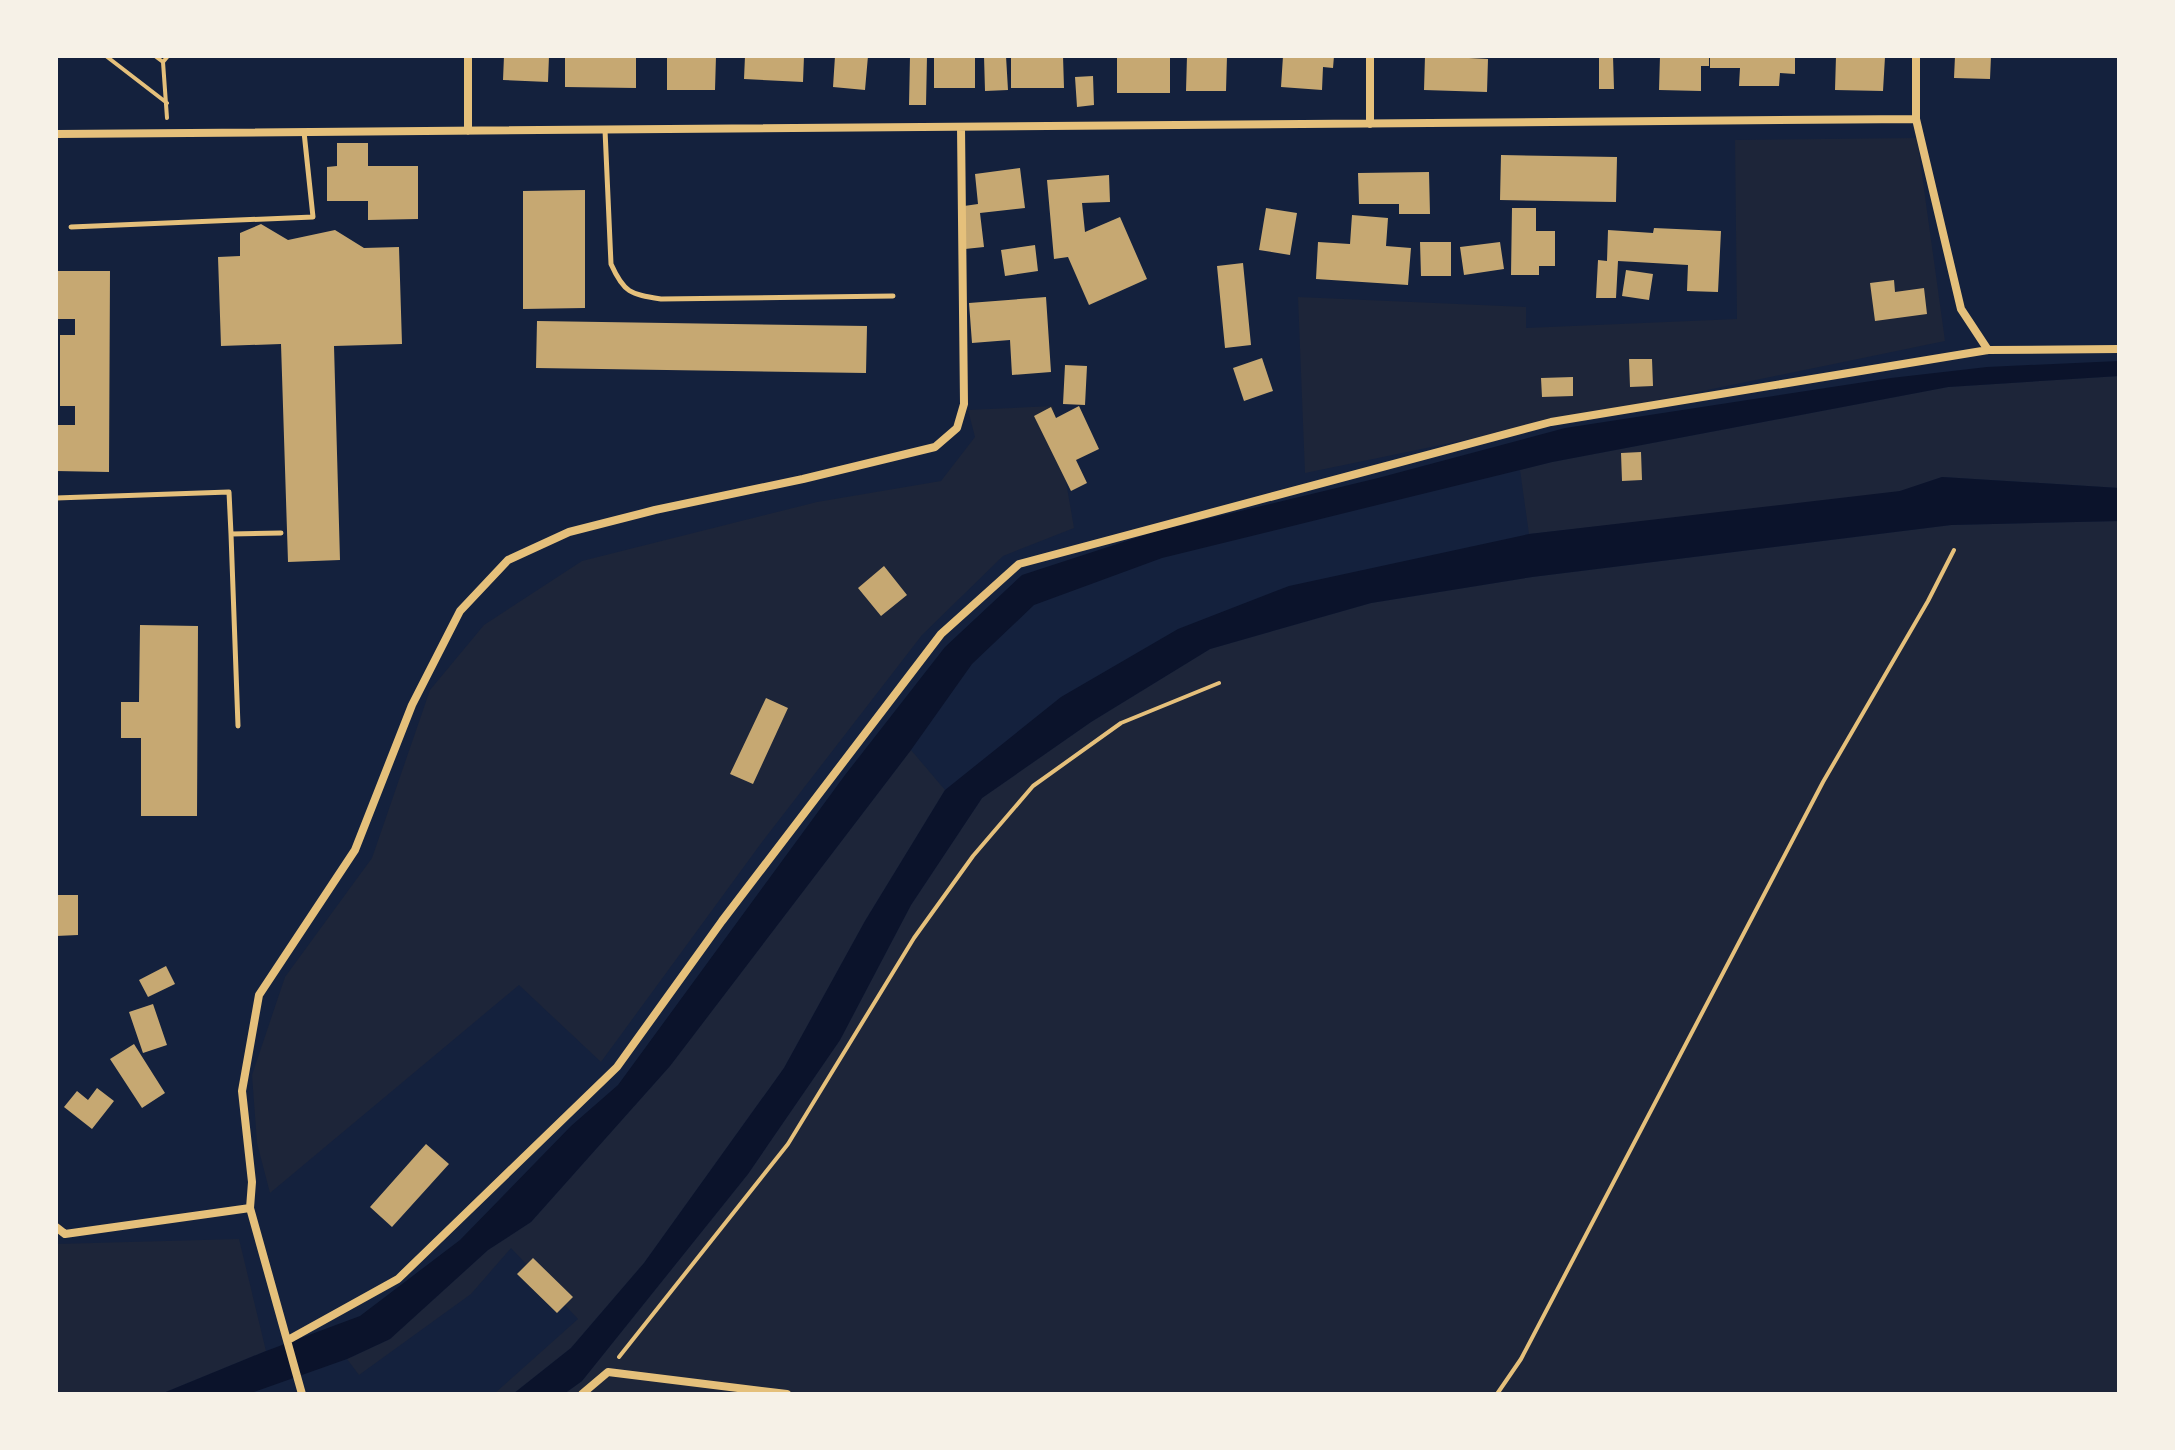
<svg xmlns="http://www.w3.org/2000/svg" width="2175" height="1450" viewBox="0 0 2175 1450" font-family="'Open Sans',sans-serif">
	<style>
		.green { fill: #1d2539 }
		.water { fill: #0b132b }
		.building { fill: #c6a872 }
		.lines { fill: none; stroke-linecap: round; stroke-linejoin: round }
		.path { stroke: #e5c07b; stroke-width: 4 }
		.service { stroke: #e5c07b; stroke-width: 5 }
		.minor { stroke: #e5c07b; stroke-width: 8 }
	</style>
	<rect width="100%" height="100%" fill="#14213d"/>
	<path class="green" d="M1917,138L1945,341L1305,473L1298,297L1526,307V328L1737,319L1735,140Z
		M2119,376V488L1942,477L1892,494L1529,534L1520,470L1552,462L1948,387Z
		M1053,406L1074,528L1003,556L922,635L762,842L601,1062L519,985L270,1193L257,1143L252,1075L285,977L372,858L430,690L484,625L582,561L817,502L941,481L975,437L968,410Z
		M2119,521V1394H564L582,1381L748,1174L840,1040L911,905L982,798L1091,722L1210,649L1371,603L1532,577L1951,525Z
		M911,750L945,790L865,921L784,1068L644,1263L571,1348L513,1394H494L578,1319L511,1248L471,1294L359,1375L347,1359L390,1339L488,1250L531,1222L670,1066Z
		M239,1239L266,1351L161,1394H56V1244Z"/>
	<path class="water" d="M2119,361V376L1948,387L1552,462L1162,558L1034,605L972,664L911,750L670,1066L531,1222L488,1250L390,1339L347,1359L248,1394H161L266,1351L360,1316L460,1240L571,1126L618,1085L845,775L945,647L1022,575L1157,531L1378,478L1565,428L1891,378L1987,367Z
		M1942,477L2119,488V521L1951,525L1532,577L1371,603L1210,649L1091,722L982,798L911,905L840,1040L748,1174L582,1381L564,1394H513L571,1348L644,1263L784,1068L865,921L945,790L1061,697L1178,629L1289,586L1529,534L1900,491Z"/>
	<path class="building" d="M504,56H549L548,82L503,80Z
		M565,56H636V88L565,87Z
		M667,56H716L715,90H667Z
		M745,56H804L803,82L744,79Z
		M835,56H868L865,90L833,87Z
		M910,56H927L926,105H909Z
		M984,56H1006L1008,90L985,91Z
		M1011,56H1063L1064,88H1011Z
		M1117,56H1170V93H1117Z
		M1187,56H1227L1226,91H1186Z
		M1283,56H1334L1333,68L1323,67L1322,90L1281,87Z
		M1425,56H1469V58L1488,59L1487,92L1424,90Z
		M1599,56H1613L1614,89H1599Z
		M1660,56H1709V66H1701V91L1659,90Z
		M1710,56H1795V74L1780,73L1779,86H1739L1740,68H1710Z
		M1836,56L1885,57L1883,91L1835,90Z
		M1955,56H1991L1990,79L1954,78Z
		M934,57H975V88H934Z
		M1093,76L1094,105L1077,107L1075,77Z
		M337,143H368V166H418V219L368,220V201H327V167L337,166Z
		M1501,155L1617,157L1616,202L1500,200Z
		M1020,168L1025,208L980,213L984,247L965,249L964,206L978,204L975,174Z
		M1429,172L1430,214H1399V204H1359L1358,173Z
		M1109,175L1110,202L1082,203L1085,232L1120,217L1147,279L1089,305L1068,257L1054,259L1047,180Z
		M585,190V308L523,309V191Z
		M1266,208L1297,213L1290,255L1259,250Z
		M1512,208H1536V231H1555V266H1539V275H1511Z
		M1352,215L1388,218L1386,246L1411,248L1408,285L1316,279L1318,242L1350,244Z
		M261,224L288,240L335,230L364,248L399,247L402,344L334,346L340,560L288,562L281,344L221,346L218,257L240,256V233Z
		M1654,228L1721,231L1718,292L1687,291L1688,265L1618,261L1616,298H1596L1598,260L1607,261L1608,230L1653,233Z
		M1420,242H1451V276H1421Z
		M1500,242L1504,269L1464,275L1460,247Z
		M1035,245L1038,271L1005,276L1001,250Z
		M1243,263L1251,345L1225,348L1217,266Z
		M1626,270L1653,274L1649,300L1622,296Z
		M56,271H110L109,472L56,471V425H75V406H60V335H75V319H56Z
		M1894,280L1895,292L1924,288L1927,314L1875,321L1870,283Z
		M1046,297L1051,372L1012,375L1010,340L972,343L969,303Z
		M537,321L867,326L866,373L536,368Z
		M1262,358L1273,391L1244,401L1233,368Z
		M1629,359H1652L1653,386L1630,387Z
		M1065,365L1087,366L1085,405L1063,404Z
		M1573,377V396L1542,397L1541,378Z
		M1079,406L1099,449L1076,460L1087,483L1071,491L1034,416L1051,407L1056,418Z
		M1641,452L1642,480L1622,481L1621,453Z
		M884,566L907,595L881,616L858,588Z
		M140,625L198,626L197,816H141V738H121V702H139Z
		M766,698L788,708L753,784L730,774Z
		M56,895H78V935L56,936Z
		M166,966L175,984L148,997L139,980Z
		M153,1004L167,1045L143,1053L129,1012Z
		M134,1044L165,1093L142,1108L110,1059Z
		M97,1088L114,1101L92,1129L64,1107L77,1091L88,1100Z
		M426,1144L449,1164L392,1227L370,1207Z
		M533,1258L573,1297L557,1313L517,1274Z"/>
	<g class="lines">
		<path class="path" d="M106,56L167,103
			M155,56L163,62L168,56
			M163,62L167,118
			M619,1357L788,1144L914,938L973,856L1033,786L1121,723L1219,683
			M1497,1394L1521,1359L1823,782L1928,601L1954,550"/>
		<path class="service" d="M605,130L611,264C624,293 630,294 661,299L893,296
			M71,227L313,217L304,132
			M56,498L229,492L231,534L281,533
			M231,534L238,726"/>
		<path class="minor" d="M1370,56V124
			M1916,56V119L1961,309L1988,350
			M468,131V56
			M56,134L1916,119
			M250,1208L252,1182L242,1091L259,995L355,850L412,705L460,611L508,560L569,532L655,510L803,479L935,447L957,428L964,404L961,127
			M56,1227L65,1234L250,1208L302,1394
			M288,1340L398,1279L617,1067L722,921L941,634L1019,564L1551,422L1988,350L2119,349
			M582,1394L608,1372L787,1394"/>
	</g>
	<rect width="2175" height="1450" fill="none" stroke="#f6f1e7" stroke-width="116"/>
</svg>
